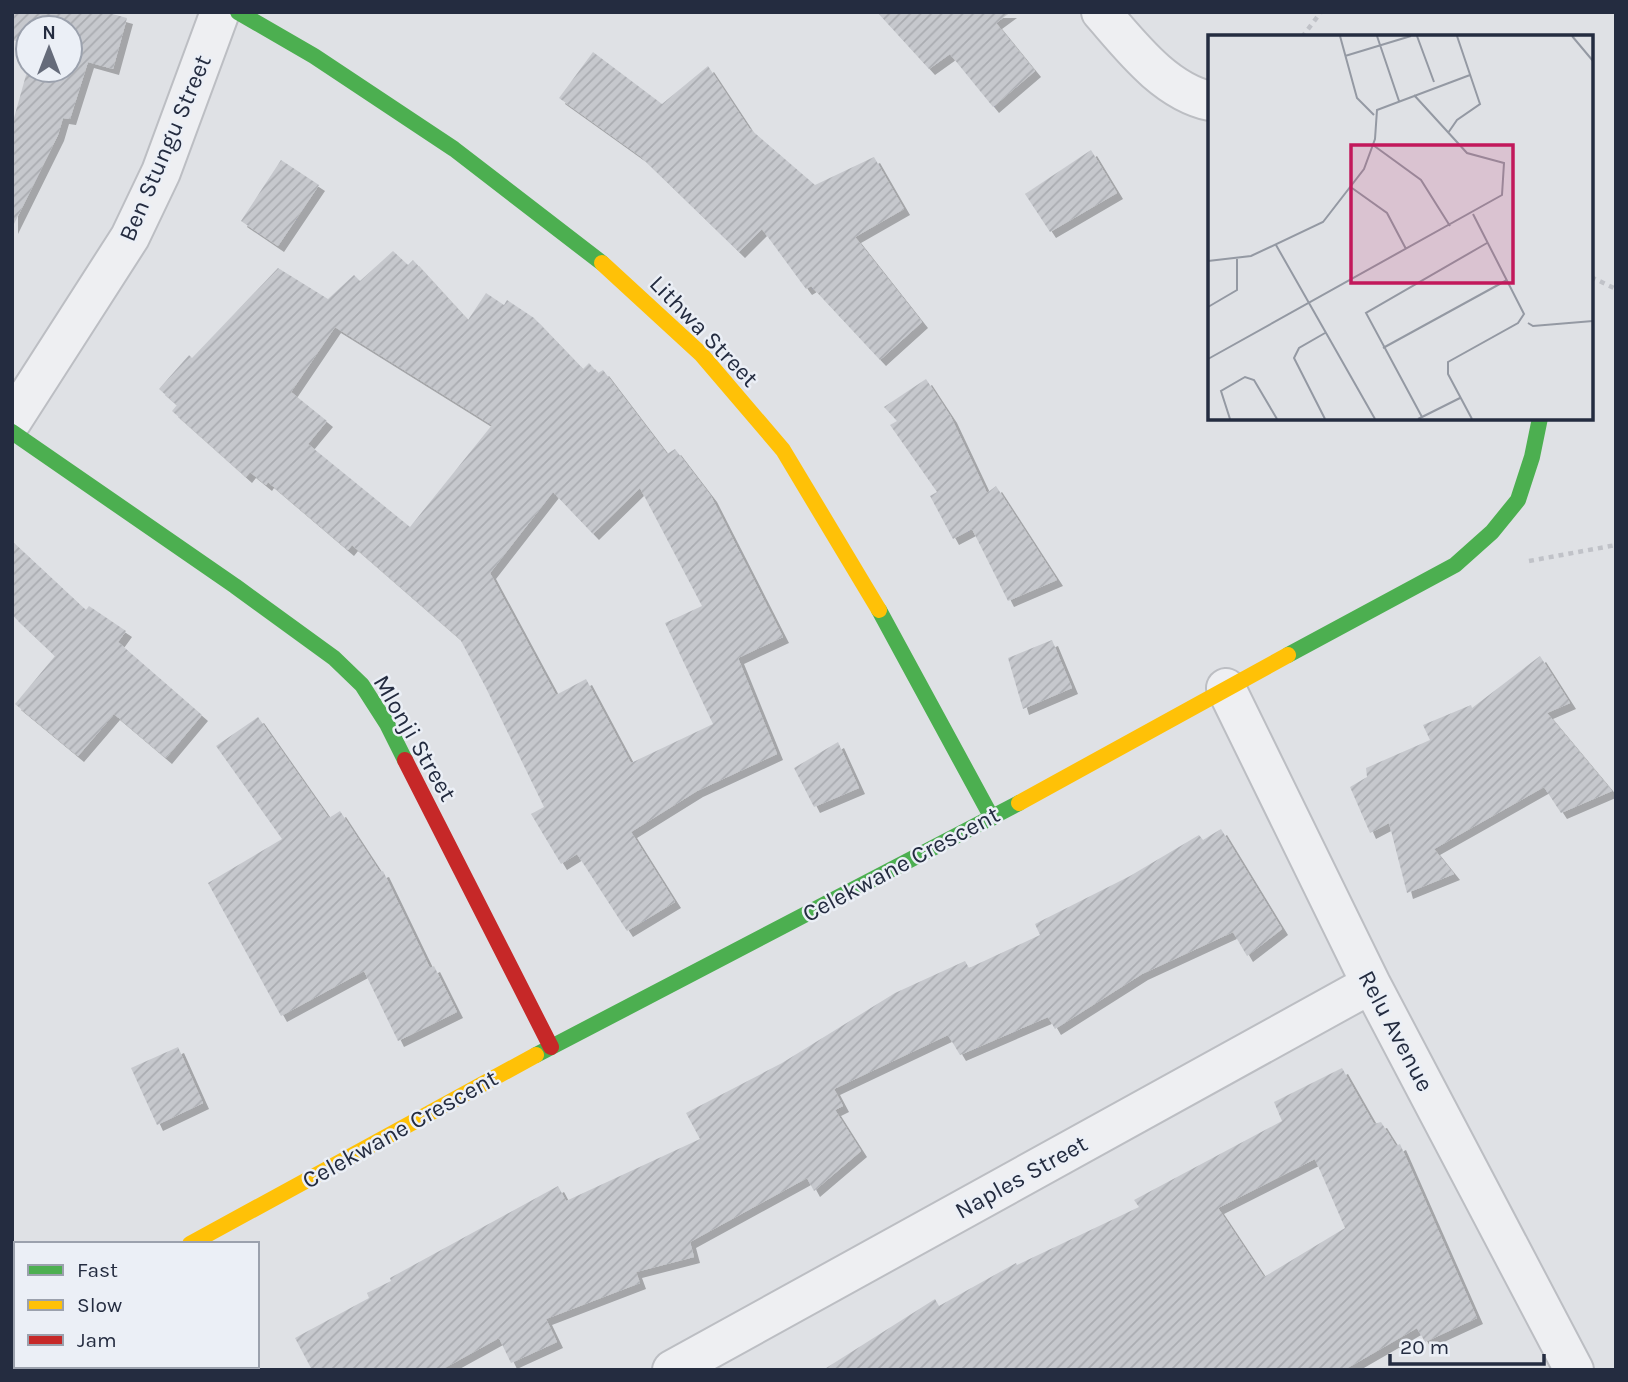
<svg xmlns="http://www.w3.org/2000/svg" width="1628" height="1382" viewBox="0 0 1628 1382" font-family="Karla,sans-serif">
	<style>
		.building { fill: url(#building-hatch); fill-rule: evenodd; filter: url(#shadow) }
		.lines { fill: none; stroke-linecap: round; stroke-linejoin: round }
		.street-casing { stroke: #bcbec3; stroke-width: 42 }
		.path { stroke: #c0c2c8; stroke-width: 4.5; stroke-dasharray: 5 5; stroke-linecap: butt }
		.street { stroke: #eeeff2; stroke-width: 38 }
		.fast { stroke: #4caf50; stroke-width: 16 }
		.slow { stroke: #ffc107; stroke-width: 16 }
		.jam { stroke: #c62828; stroke-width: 16 }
		.labels { text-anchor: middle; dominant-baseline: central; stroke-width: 5; stroke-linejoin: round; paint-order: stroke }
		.street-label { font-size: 24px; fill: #242c40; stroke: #ebeff6 }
		.inset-road { fill: none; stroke: #9499a3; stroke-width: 2 }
		.view { fill: #c2185b; fill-opacity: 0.15; stroke: #c2185b; stroke-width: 3.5 }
		.inset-edge { fill: none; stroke: #242c40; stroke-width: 3.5 }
	</style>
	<defs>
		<pattern id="building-hatch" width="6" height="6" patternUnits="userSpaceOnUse" patternTransform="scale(1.75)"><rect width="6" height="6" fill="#c6c8cd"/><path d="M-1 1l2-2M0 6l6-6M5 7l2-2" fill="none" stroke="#aaacb1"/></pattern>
		<filter id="shadow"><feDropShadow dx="6" dy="6" stdDeviation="0" flood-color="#0004"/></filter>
	</defs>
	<rect width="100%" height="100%" fill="#dfe1e5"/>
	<path class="building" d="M12,12H105L127,18L113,69L88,62L70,119L63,118L58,135L12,228V125L28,68V70H70V28H28V45L12,40Z
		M877,12H1011L996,23L1035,71L993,107L950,54L929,69Z
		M593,52L662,104L708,66L749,128L815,185L874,157L904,209L855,237L922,322L880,360L811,286L806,289L762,229L739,252L640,156L559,98Z
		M1091,150L1117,193L1050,232L1025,194Z
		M281,160L319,185L278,246L241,221Z
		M393,251L408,265L413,260L468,320L486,293L504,305L507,300L534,318L583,369L589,363L598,373L603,370L667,454L675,449L711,496L783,637L738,658L777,754L697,791L631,832L675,902L627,931L577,854L561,864L531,814L544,807L486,688L460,639L352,545L348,550L268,482L266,485L250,472L246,477L172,411L177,405L159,389L189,355L192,358L278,268L328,299L354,275L360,281ZM335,327L492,425L410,527L308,444L327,421L291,392ZM640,488L702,606L665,623L713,724L631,763L586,679L556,695L490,573L553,492L593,534Z
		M926,379L951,417L987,493L996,486L1057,580L1008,601L972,529L953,539L930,496L937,492L890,425L897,421L884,407Z
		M12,541L86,610L89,606L126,631L118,642L202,715L166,758L114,714L78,756L15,704L55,656L12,615Z
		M1052,640L1072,688L1023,709L1008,658Z
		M1540,656L1570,703L1547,713L1612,791L1561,813L1544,787L1434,849L1454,874L1407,893L1389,823L1370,833L1350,787L1367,777L1366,768L1430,740L1423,725L1471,705L1472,708Z
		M258,717L329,818L340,811L380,872L383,871L430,968L434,966L457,1012L398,1041L364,971L281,1016L208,883L282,839L216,746Z
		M838,742L859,788L814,807L794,768Z
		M1221,829L1282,929L1247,956L1233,932L1142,974L1055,1029L1048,1017L960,1055L948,1035L834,1089L843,1106L835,1110L861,1151L814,1191L807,1178L690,1242L694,1257L636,1272L640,1283L546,1319L557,1342L511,1363L499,1338L441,1370H312L295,1338L369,1298L367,1293L391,1281L390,1278L558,1186L566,1201L700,1139L686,1113L782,1063L895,993L965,961L969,968L1040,935L1035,924L1130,876L1199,835L1203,840Z
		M178,1047L203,1103L157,1125L131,1068Z
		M1342,1068L1374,1124L1381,1122L1396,1146L1400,1144L1477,1318L1425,1342L1417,1328L1344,1370H823L935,1299L939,1306L1016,1263L1017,1265L1139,1207L1134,1200L1282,1121L1274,1102ZM1315,1159L1345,1228L1264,1277L1218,1208Z"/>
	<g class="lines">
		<defs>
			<path id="street" d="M1101,12C1130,45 1164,91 1210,101
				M12,421L130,237L161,172L220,12
				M1226,688L1371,984L1574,1370
				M12,1341L16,1339
				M672,1370L1371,984"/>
		</defs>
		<use href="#street" class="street-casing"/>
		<path class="path" d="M1302,37L1321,12
			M1591,277L1616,289
			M1529,561L1616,545"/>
		<use href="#street" class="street"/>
		<path class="fast" d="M238,12L314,56L454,149L602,263
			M12,432L235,586L334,658L362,685L387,724L405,760
			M879,610L992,818
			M1288,655L1455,565L1492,532L1518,500L1532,457L1540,418
			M536,1055L1019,803"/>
		<path class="slow" d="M602,263L701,354L783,450L879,610
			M1019,803L1288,655
			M190,1244L536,1055"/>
		<path class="jam" d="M405,760L551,1047"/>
	</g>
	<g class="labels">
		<g class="street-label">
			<text transform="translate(165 148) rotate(-67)">Ben Stungu Street</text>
			<text transform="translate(704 331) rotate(46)">Lithwa Street</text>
			<text transform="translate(415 738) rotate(60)">Mlonji Street</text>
			<text transform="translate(901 864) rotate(-28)">Celekwane Crescent</text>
			<text transform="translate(1396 1031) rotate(62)">Relu Avenue</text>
			<text transform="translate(400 1129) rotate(-29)">Celekwane Crescent</text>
			<text transform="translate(1021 1177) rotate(-29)">Naples Street</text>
		</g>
	</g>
	<g transform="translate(1208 35)">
		<rect width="385" height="385" fill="#dfe1e5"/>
		<path class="inset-road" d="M132,1L149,63L166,80M169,1L191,66M209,1L226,47M364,1L385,26M137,21L203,1M240,98L249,85L272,69L249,1M165,110L213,145L242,191M144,153L179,178L198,214M68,210L167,384M0,226L43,221L115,187L156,134L167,104L169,75L262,40M0,272L29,255V224M320,288L325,291L385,286M117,298L91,313L86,323L117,384M175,313L299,245M0,324L294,160L296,128L259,118L206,60M214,382L158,278L279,208M22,384L13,356L37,342L46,345L69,384M210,384L252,363M264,384L240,339V327L310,288L316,279L265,179"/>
		<path class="view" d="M143,110H305V248H143Z"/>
		<rect width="385" height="385" class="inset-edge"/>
	</g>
	<rect width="1628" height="1382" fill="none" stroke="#242c40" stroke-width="28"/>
	<rect x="14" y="1242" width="245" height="126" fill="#ebeff6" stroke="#9ba1ad" stroke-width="2"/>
	<rect x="28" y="1265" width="35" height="10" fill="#4caf50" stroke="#9ba1ad" stroke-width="2"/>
	<text x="77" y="1277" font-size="21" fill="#242c40">Fast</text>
	<rect x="28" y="1300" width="35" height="10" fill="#ffc107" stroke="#9ba1ad" stroke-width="2"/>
	<text x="77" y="1312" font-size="21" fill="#242c40">Slow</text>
	<rect x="28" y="1335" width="35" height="10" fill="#c62828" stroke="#9ba1ad" stroke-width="2"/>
	<text x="77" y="1347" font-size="21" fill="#242c40">Jam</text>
	<g transform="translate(49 49)"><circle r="33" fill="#ebeff6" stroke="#9ba1ad" stroke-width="2"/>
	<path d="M0-5L12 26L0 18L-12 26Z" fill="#656b7a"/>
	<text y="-10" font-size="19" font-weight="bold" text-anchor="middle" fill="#242c40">N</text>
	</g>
	<path d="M1390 1354v10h154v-10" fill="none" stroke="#242c40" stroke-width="3.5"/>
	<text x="1400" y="1354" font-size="21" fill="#242c40" stroke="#ebeff6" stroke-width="5" paint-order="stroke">20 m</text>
</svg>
